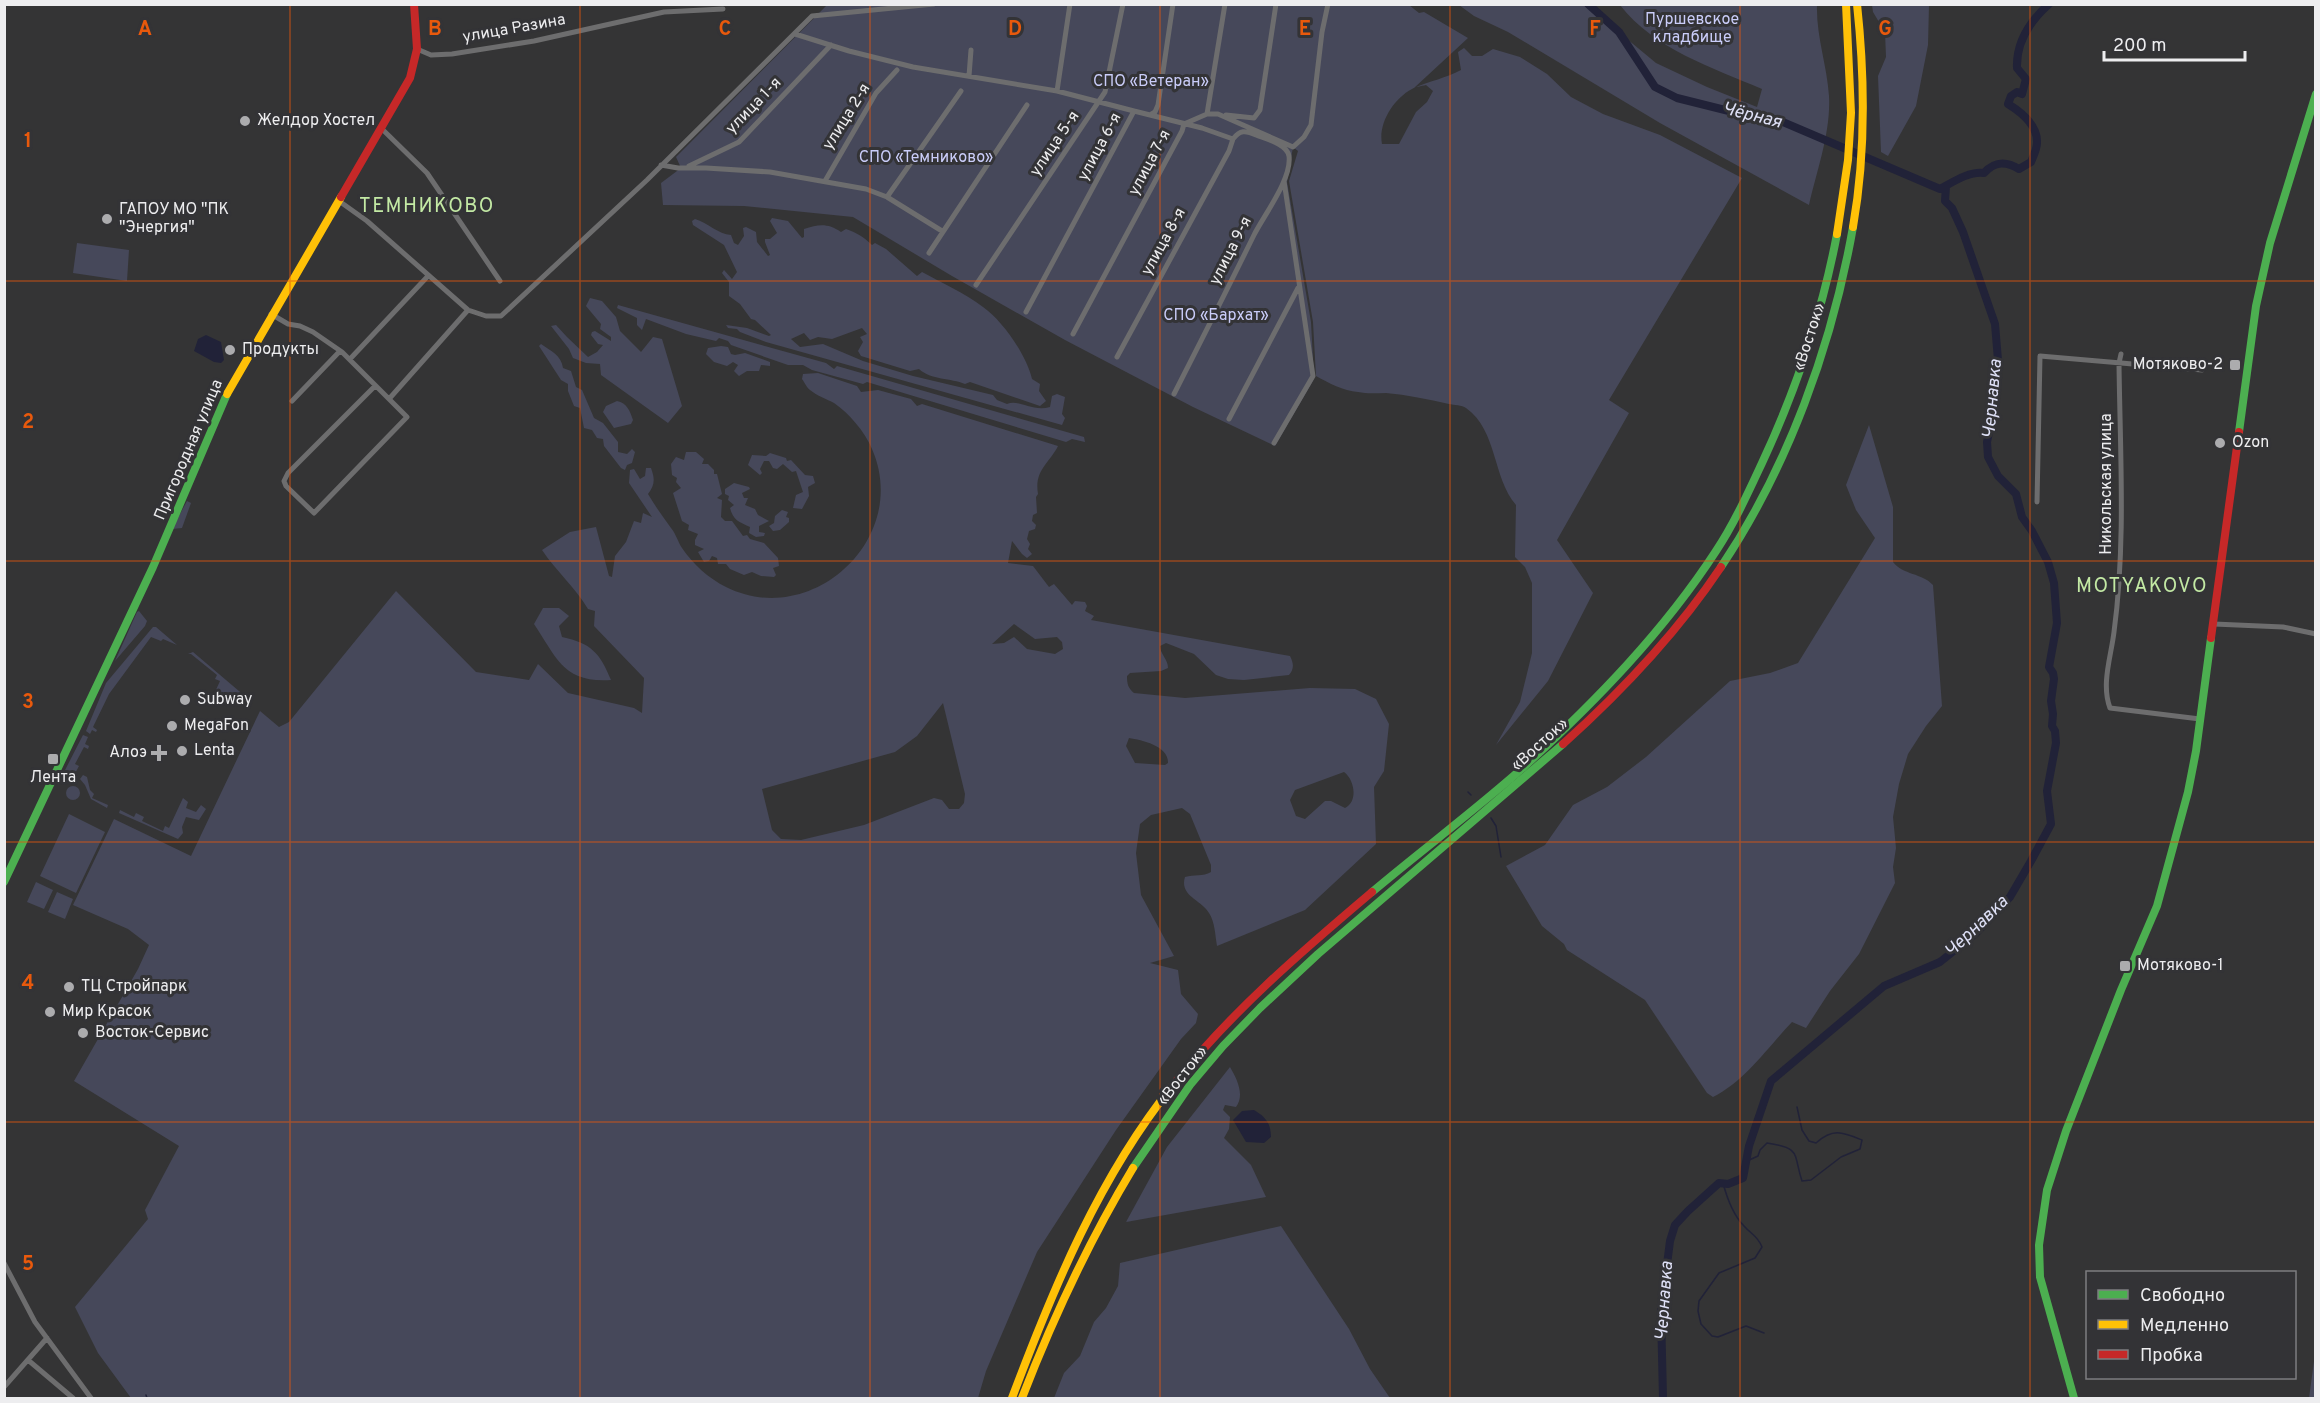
<svg xmlns="http://www.w3.org/2000/svg" width="2320" height="1403" viewBox="0 0 2320 1403" font-family="Overpass,sans-serif">
	<style>
		.green { fill: #46485a; fill-rule: evenodd }
		.water { fill: #212238 }
		.lines { fill: none; stroke-linecap: round; stroke-linejoin: round }
		.stream { stroke: #212238; stroke-width: 1.5 }
		.river { stroke: #212238; stroke-width: 8 }
		.street { stroke: #6d6d6e; stroke-width: 5 }
		.fast { stroke: #4caf50; stroke-width: 8 }
		.slow { stroke: #ffc107; stroke-width: 8 }
		.jam { stroke: #c62828; stroke-width: 8 }
		.grid { fill: none; stroke: #e8590c; stroke-width: 1.5; stroke-opacity: 0.55 }
		.poi-dot { fill: #acacae; stroke: #333336; stroke-width: 2 }
		.labels { text-anchor: middle; dominant-baseline: central; stroke-width: 6; stroke-linejoin: round; paint-order: stroke }
		.park-label { font-size: 16px; fill: #cacdf9; stroke: #333336 }
		.street-label { font-size: 16px; fill: #ededef; stroke: #333336 }
		.poi-label { font-size: 16px; fill: #ededef; stroke: #333336; text-anchor: start }
		.water-label { font-size: 18px; font-style: italic; fill: #dee0f6; stroke: #333336 }
		.quarter-label { font-size: 20px; letter-spacing: 1.5px; fill: #c3e9a4; stroke: #333336 }
		.grid-label { font-size: 20px; text-anchor: middle; font-weight: bold; fill: #e8590c; stroke: #333336; stroke-width: 6; stroke-linejoin: round; paint-order: stroke }
	</style>
	<rect width="100%" height="100%" fill="#343435"/>
	<path class="green" d="M828,4L1409,5L1419,13L1424,12L1468,38L1414,88C1430,81 1446,78 1461,70L1458,52L1464,48L1472,56H1482L1493,49L1520,57L1547,74L1571,97L1603,114L1660,135L1742,178L1609,400L1629,413L1557,540L1593,593L1548,681L1496,745L1520,702L1532,653V583L1525,567L1515,557L1516,505C1492,477 1498,431 1466,408C1462,405 1454,405 1449,404C1428,399 1407,395 1386,393C1377,393 1367,394 1358,392C1343,391 1329,383 1316,376L1313,322L1289,181L1298,151L1293,147L1287,182L1311,322L1314,379L1275,446L1193,407L1065,340L952,276L853,217L744,206L663,205L661,183L681,168L676,157ZM1426,85L1433,91L1427,102L1416,112L1399,144H1382C1378,124 1393,99 1412,89C1415,87 1421,86 1426,85Z
		M1459,5H1586L1656,63L1707,87L1757,107L1762,89C1713,68 1654,49 1620,5H1817C1816,36 1827,65 1829,96C1831,132 1817,170 1809,205L1660,123L1508,32L1474,16Z
		M1872,5H1929L1928,45L1916,106L1888,156L1881,152L1878,76L1886,57L1885,32L1873,12Z
		M772,218L788,221L802,238L804,237V229C819,224 828,223 841,232L846,229C857,233 864,237 872,245L875,243L886,249L917,276L922,272C942,283 965,293 983,307C1003,321 1027,356 1032,379L1040,384L1039,391L1046,401L1040,406L970,382L965,384C951,378 931,380 919,369L910,371L861,356L858,351L863,342L860,337L867,334L862,328L832,339L818,337L810,340L804,333L791,339L800,347L823,344L863,361L913,376L993,395L997,400L1007,404C1019,399 1032,412 1050,407L1052,396L1057,394L1065,397L1062,414L1065,418L1062,425L766,342L740,332L737,329L728,328L726,325L747,328L769,336L771,335L755,320L751,319L740,304L729,296V282L722,273L724,270L732,279L737,272L724,245L693,225L692,221L695,219C708,223 718,234 731,235L734,243L738,245L744,236L743,228L746,227L756,232L757,242L768,256L770,255L765,242V239H770L777,233L770,221Z
		M77,243L129,250L127,281L73,273Z
		M590,298L602,301L616,317L620,331L641,352L653,337L662,339L682,406L668,423L601,375L600,364L586,363L573,358L569,349L551,326L556,325L567,337L588,357L597,352L603,345L598,344L591,335L592,332L595,331L611,341V337L600,329L601,324L586,306Z
		M618,305L826,363L834,369L837,366L1084,437L1085,442L1072,439L1066,442L867,382L863,384L812,370L803,365H788L731,345L728,341L719,338L716,341L686,334L646,319L642,330L637,325V318L617,308Z
		M541,344C551,351 561,355 563,368L571,371L576,387L582,390L594,418L603,423L618,442V452L627,454L632,449L635,452L632,463L627,465L625,470L621,468L604,446L603,439L597,438L592,430L584,428L580,408L574,406L568,391V384L561,380L539,346Z
		M721,346L728,347L731,354L735,355L745,353L770,362V366L761,365L759,371H747L739,376L734,371L738,365L733,362L727,366L714,362L706,354L708,348Z
		M818,373L857,386L861,392L878,390L911,399L917,406L922,404L1058,446C1049,464 1034,470 1038,494L1036,497L1037,513L1033,515L1032,521L1036,525L1035,529L1029,531L1027,539L1030,544L1028,549L1032,554L1027,558L1022,554L1012,541L1008,563L1033,566L1049,587L1054,584L1072,605L1075,601L1085,602L1087,606L1085,611L1094,616L1091,620L1290,656C1294,664 1294,669 1289,675L1244,680L1228,679L1216,675L1194,654L1166,643L1160,646C1160,654 1168,659 1168,668L1161,671L1130,673L1127,676C1127,684 1128,688 1134,693L1185,698L1310,688L1355,689L1376,699L1389,724L1384,771L1374,787L1376,844L1305,910L1217,946C1215,935 1215,922 1209,913C1202,900 1179,896 1185,877C1194,874 1203,877 1211,872V865L1190,814L1182,808L1151,815L1140,824L1136,853L1141,895L1174,956L1150,963L1178,970L1181,994L1198,1014L1196,1023L1181,1039L1116,1130L1037,1252L986,1371L978,1398H131L98,1353L75,1307L148,1219L145,1210L179,1146L74,1081L138,969L149,945L128,929L73,905L114,819L191,856L260,711L279,727L289,722L396,591L476,672L529,680L538,664L568,693L634,708L642,713L644,678L594,626L595,611L588,609C575,587 556,571 542,550L570,532L596,527L609,576L612,577L615,556L626,542L634,521L641,523L643,513L652,517L629,483L630,470L634,469L640,479L645,476L646,468H651C655,479 655,485 648,494C655,506 663,517 671,528C676,534 678,542 682,548C693,564 708,578 726,587C812,630 911,538 872,449C865,432 849,413 834,403C827,399 817,396 810,390C807,388 805,383 802,379L803,374ZM1014,624L1035,639L1057,637L1062,642L1063,649L1055,654L1027,649L1014,637L1004,643L992,644ZM943,703L965,794L964,803L959,809H949L942,800L934,798L864,825L801,840L781,839L772,830L762,789L895,752L917,736ZM1129,738C1142,740 1169,746 1168,763L1165,765L1135,763L1126,746ZM1344,772C1355,780 1358,802 1345,808L1331,801H1325L1305,819L1296,816L1290,800L1295,790Z
		M617,401C627,403 630,411 633,420L631,424L614,428L603,412L606,406Z
		M1869,425L1893,507V562C1903,575 1922,573 1933,585L1942,706L1926,726L1908,754L1899,784L1893,817L1896,848L1893,867L1895,883L1859,954L1830,991L1806,1028L1792,1022C1768,1047 1745,1081 1713,1097L1707,1093L1645,1000L1567,950L1564,944L1542,926L1506,866L1545,845L1573,805L1607,787L1646,757L1730,681L1770,673L1798,663L1875,538L1856,510L1846,485Z
		M686,452H696L704,459L702,464H708L714,470V474H717L722,494L717,498L722,500L721,517L725,521H732L743,536L747,535L750,539L764,543L778,558L779,566L773,568L776,575L774,577L761,576L752,572L744,575L730,569L726,564H718L717,558L712,556L709,561L704,562L698,552L704,549L695,545V540L698,534L688,530L689,525L682,521L673,493L681,488L676,482L677,478L672,475L671,464L676,457L684,460Z
		M770,453L786,458L787,461L791,460L805,475L813,476L815,483L808,487L809,496L802,509L793,508L796,495L803,492L796,471L792,472L783,464L777,469L773,468L769,461H764L760,469L762,473L760,475L748,465L752,455L766,456Z
		M734,483L749,487L750,489L742,493L744,498H748L745,505L755,509L758,515L769,521L759,526V532L765,533L764,536L756,537L749,533L750,527C739,522 733,520 730,508L734,505L728,500L729,496L725,494V489Z
		M187,501L191,503L182,528L172,529Z
		M782,510L788,512L786,517L789,518V522L780,530L773,531L769,526L774,523L775,516Z
		M543,608H559L569,616L559,626L562,637C591,643 600,653 611,680C563,683 557,658 534,624Z
		M139,611L147,621L145,626L115,661L137,612Z
		M153,627H156L177,645L163,639L161,641L151,637L109,694L93,727L97,730L96,732L92,730L90,734L86,731L106,683Z
		M193,652L246,697L248,699L246,705L241,704L242,701L222,692L220,695L215,692L220,681L215,679L217,675L191,654H188Z
		M83,735L88,737L85,744L89,746L88,749L84,747L75,764L79,766L72,779H63L62,776Z
		M83,775L87,777L90,790L94,794L92,798L108,805L107,808L91,799L85,785L80,779Z
		M66 793a7 7 0 1 1 14 0a7 7 0 1 1-14 0Z
		M183,798L188,802L186,808L196,812L201,805L206,809L199,820L186,817L182,827L183,833L178,839L119,813L120,810L134,817L136,813L144,817L142,821L163,831L165,826L169,828Z
		M69,814L105,832L76,893L40,876Z
		M36,882L53,890L44,909L27,902Z
		M57,892L73,899L65,919L48,912Z
		M1230,1067C1237,1079 1245,1095 1236,1107L1225,1105L1223,1110L1230,1117L1229,1129L1224,1138L1251,1165L1266,1197L1126,1222L1167,1147Z
		M1281,1226L1349,1329L1370,1369L1390,1398H1054L1064,1373L1080,1356L1094,1322L1106,1308L1118,1286L1120,1263Z
		M2315,1354V1398H2309Z"/>
	<path class="water" d="M206,335L221,342L224,360L221,363L214,362L194,351L198,339Z
		M1254,1110C1266,1117 1271,1124 1271,1137L1264,1143L1246,1142L1233,1120L1242,1111Z"/>
	<g class="lines">
		<path class="stream" d="M1468,792L1471,795
			M1491,818L1496,826L1501,857
			M1747,1161L1758,1156L1760,1150L1767,1143C1802,1148 1793,1154 1802,1181L1811,1180L1841,1157L1860,1149L1862,1140C1842,1132 1833,1128 1816,1143L1809,1141L1802,1130L1797,1107
			M1723,1183C1727,1198 1733,1215 1744,1226C1751,1234 1758,1236 1762,1247L1755,1258L1719,1273L1699,1301L1698,1311L1701,1324L1712,1336L1718,1337L1746,1326L1764,1333
			M146,1395L147,1398"/>
		<path class="river" d="M1588,4L1619,32L1655,87L1677,98L1729,111L1778,120L1940,189C1953,182 1969,171 1984,173C1995,161 2006,161 2019,169L2031,162C2033,157 2037,149 2037,143C2038,126 2021,112 2008,104L2011,96L2017,92L2022,94L2026,79L2017,68C2016,42 2030,21 2049,4
			M1663,1398L1661,1312L1670,1241L1675,1225L1688,1211L1719,1183L1728,1184L1743,1178L1749,1146L1771,1081L1884,986L1940,962L1975,934L2010,897L2031,861L2051,824L2047,791L2056,743L2055,731L2052,726L2053,714L2051,701L2054,679L2053,673L2049,667L2057,623L2054,583L2048,562L2032,531L2022,517L2016,494L1998,476L1988,457L1987,442L1993,412L1998,360L1995,324L1963,232L1952,208L1945,201L1946,186"/>
		<path class="street" d="M795,34L849,51L913,67L1057,91L1134,111
			M417,49L431,55L452,54L534,41L664,12L723,9
			M969,76L971,50
			M1057,91L1070,4
			M1207,114H1218L1293,147L1304,137L1311,125L1322,32L1328,4
			M1150,115L1202,128L1233,139C1240,130 1245,130 1256,135C1266,139 1287,144 1289,156C1292,179 1264,215 1254,235C1228,288 1201,341 1174,394
			M1226,115L1254,118L1260,110L1276,4
			M381,128L427,173L500,281
			M661,165L678,168H706L770,172L866,189L887,197L942,231
			M689,166L739,142L831,45
			M825,181L876,93L897,70
			M887,197L961,91
			M339,201L367,221L468,310L486,316H501L647,180L812,16L934,4
			M929,253L1027,105
			M976,285L1105,92L1123,4
			M1026,312L1134,111L1150,115L1155,112L1158,105L1173,4
			M271,314L288,324L300,326L313,332L342,352L407,417L314,513L286,486L284,481L288,473L375,386
			M1073,334L1182,131L1184,124L1207,114L1225,4
			M2121,354L2119,363C2120,452 2126,543 2114,632C2111,657 2101,684 2110,708L2200,719
			M1117,357L1229,151L1233,139
			M350,359L428,276
			M389,399L468,310
			M292,401L340,351
			M1229,419L1298,288
			M1274,443L1313,376L1284,181
			M2037,502L2040,356L2202,370
			M2214,624L2283,627L2316,634
			M4,1263L35,1322L91,1398
			M28,1360L73,1398
			M4,1387L47,1338"/>
		<path class="fast" d="M2239,432L2256,306L2270,243L2316,94
			M1721,567C1788,467 1832,346 1853,227
			M4,882L153,567L227,394
			M1372,892C1423,849 1477,809 1526,765C1596,701 1664,631 1716,551C1734,524 1748,493 1762,463C1796,390 1822,313 1837,234
			M1133,1168L1190,1085L1223,1046L1260,1008L1318,954L1563,744
			M2074,1398L2040,1277L2039,1245L2047,1190L2066,1131L2121,990L2157,906L2188,792L2196,751L2211,638"/>
		<path class="slow" d="M1853,227C1866,153 1865,78 1857,4
			M1837,234L1848,160L1851,113L1846,4
			M227,394L341,197
			M1012,1398C1053,1289 1099,1177 1173,1085
			M1022,1398C1053,1318 1089,1241 1133,1168"/>
		<path class="jam" d="M341,197L410,78L417,49L414,4
			M2211,638L2239,432
			M1563,744C1622,691 1677,633 1721,567
			M1173,1085C1231,1012 1301,952 1372,892"/>
	</g>
	<path class="grid" d="M290,4V1398M580,4V1398M870,4V1398M1160,4V1398M1450,4V1398M1740,4V1398M2030,4V1398M4,281H2316M4,561H2316M4,842H2316M4,1122H2316"/>
	<g class="poi-dot">
		<circle cx="245" cy="121" r="6"/>
		<circle cx="107" cy="219" r="6"/>
		<circle cx="230" cy="350" r="6"/>
		<rect x="2229" y="359" width="12" height="12" rx="3"/>
		<circle cx="2220" cy="443" r="6"/>
		<circle cx="185" cy="700" r="6"/>
		<circle cx="172" cy="726" r="6"/>
		<circle cx="182" cy="751" r="6"/>
		<path d="M156 744h6v6h6v6h-6v6h-6v-6h-6v-6h6z"/>
		<rect x="47" y="753" width="12" height="12" rx="3"/>
		<rect x="2119" y="960" width="12" height="12" rx="3"/>
		<circle cx="69" cy="987" r="6"/>
		<circle cx="50" cy="1012" r="6"/>
		<circle cx="83" cy="1033" r="6"/>
	</g>
	<g class="labels">
		<g class="park-label">
			<text x="1692" y="20">Пуршевское<tspan x="1692" dy="18">кладбище</tspan></text>
			<text x="1151" y="82">СПО «Ветеран»</text>
			<text x="926" y="158">СПО «Темниково»</text>
			<text x="1216" y="316">СПО «Бархат»</text>
		</g>
		<g class="street-label">
			<text transform="translate(514 29) rotate(-10)">улица Разина</text>
			<text transform="translate(754 106) rotate(-46)">улица 1-я</text>
			<text transform="translate(847 117) rotate(-58)">улица 2-я</text>
			<text transform="translate(1055 144) rotate(-56)">улица 5-я</text>
			<text transform="translate(1100 147) rotate(-62)">улица 6-я</text>
			<text transform="translate(1150 163) rotate(-62)">улица 7-я</text>
			<text transform="translate(1164 242) rotate(-61)">улица 8-я</text>
			<text transform="translate(1231 251) rotate(-63)">улица 9-я</text>
			<text transform="translate(1810 337) rotate(-72)">«Восток»</text>
			<text transform="translate(189 450) rotate(-67)">Пригородная улица</text>
			<text transform="translate(2107 484) rotate(-90)">Никольская улица</text>
			<text transform="translate(1540 745) rotate(-42)">«Восток»</text>
			<text transform="translate(1183 1076) rotate(-52)">«Восток»</text>
		</g>
		<g class="poi-label">
			<text x="257" y="121">Желдор Хостел</text>
			<text x="119" y="210">ГАПОУ МО "ПК<tspan x="119" dy="18">"Энергия"</tspan></text>
			<text x="242" y="350">Продукты</text>
			<text x="2223" y="365" text-anchor="end">Мотяково-2</text>
			<text x="2232" y="443">Ozon</text>
			<text x="197" y="700">Subway</text>
			<text x="184" y="726">MegaFon</text>
			<text x="194" y="751">Lenta</text>
			<text x="147" y="753" text-anchor="end">Алоэ</text>
			<text x="53" y="778" text-anchor="middle">Лента</text>
			<text x="2137" y="966">Мотяково-1</text>
			<text x="81" y="987">ТЦ Стройпарк</text>
			<text x="62" y="1012">Мир Красок</text>
			<text x="95" y="1033">Восток-Сервис</text>
		</g>
		<g class="water-label">
			<text transform="translate(1752 116) rotate(14)">Чёрная</text>
			<text transform="translate(1993 399) rotate(-85)">Чернавка</text>
			<text transform="translate(1977 927) rotate(-44)">Чернавка</text>
			<text transform="translate(1665 1301) rotate(-86)">Чернавка</text>
		</g>
		<g class="quarter-label">
			<text x="427" y="207">ТЕМНИКОВО</text>
			<text x="2142" y="587">MOTYAKOVO</text>
		</g>
	</g>
	<g class="grid-label">
		<text x="145" y="35">A</text>
		<text x="435" y="35">B</text>
		<text x="725" y="35">C</text>
		<text x="1015" y="35">D</text>
		<text x="1305" y="35">E</text>
		<text x="1595" y="35">F</text>
		<text x="1885" y="35">G</text>
		<text x="28" y="147">1</text>
		<text x="28" y="428">2</text>
		<text x="28" y="708">3</text>
		<text x="28" y="989">4</text>
		<text x="28" y="1270">5</text>
	</g>
	<rect width="2320" height="1403" fill="none" stroke="#ededef" stroke-width="12"/>
	<rect x="2086" y="1271" width="210" height="108" fill="#333336" stroke="#7d7d80" stroke-width="1.5"/>
	<rect x="2098" y="1290" width="30" height="9" fill="#4caf50" stroke="#7d7d80" stroke-width="1.5"/>
	<text x="2140" y="1301" font-size="18" fill="#ededef">Свободно</text>
	<rect x="2098" y="1320" width="30" height="9" fill="#ffc107" stroke="#7d7d80" stroke-width="1.5"/>
	<text x="2140" y="1331" font-size="18" fill="#ededef">Медленно</text>
	<rect x="2098" y="1350" width="30" height="9" fill="#c62828" stroke="#7d7d80" stroke-width="1.5"/>
	<text x="2140" y="1361" font-size="18" fill="#ededef">Пробка</text>
	<path d="M2104 51v9h141v-9" fill="none" stroke="#ededef" stroke-width="3"/>
	<text x="2113" y="51" font-size="18" fill="#ededef" stroke="#333336" stroke-width="4.5" paint-order="stroke">200 m</text>
</svg>
